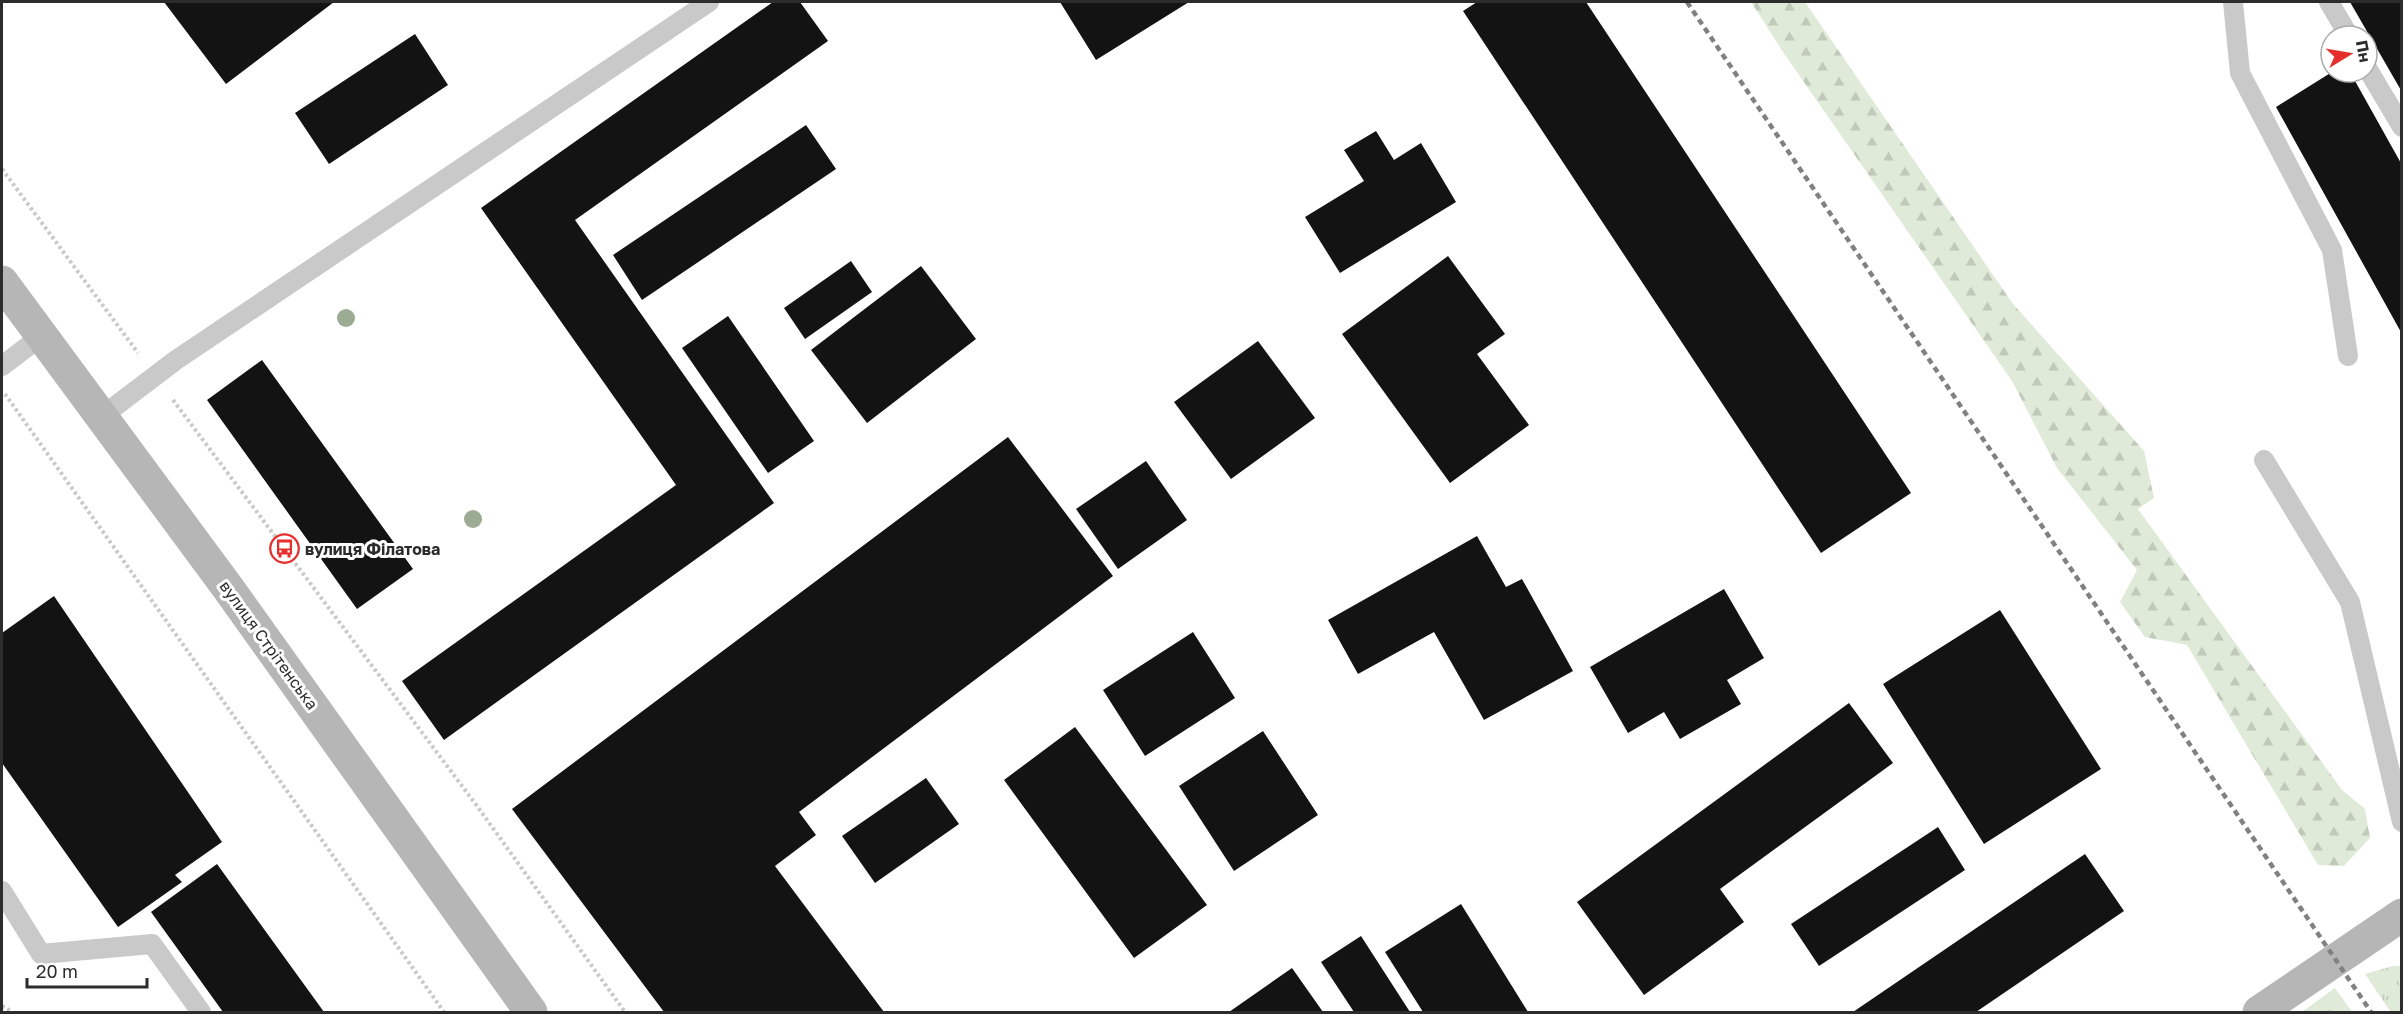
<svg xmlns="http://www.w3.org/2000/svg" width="2403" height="1014" viewBox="0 0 2403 1014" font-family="'Golos Text',sans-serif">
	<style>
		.grass { fill: url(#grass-tufts) }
		.forest { fill: url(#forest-firs) }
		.building { fill: #131313 }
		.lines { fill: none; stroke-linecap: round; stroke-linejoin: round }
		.path { stroke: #c9c9c9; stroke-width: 4; stroke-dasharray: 3 3; stroke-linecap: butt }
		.lane { stroke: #c9c9c9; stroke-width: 20 }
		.secondary { stroke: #b6b6b6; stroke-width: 33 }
		.rail { stroke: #818181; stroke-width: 4.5; stroke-dasharray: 6 4.5; stroke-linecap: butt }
		.tree { fill: #9cab93 }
		.labels { text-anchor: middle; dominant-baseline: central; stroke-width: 6; stroke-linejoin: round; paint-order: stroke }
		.poi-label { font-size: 16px; font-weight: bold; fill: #2c2c2c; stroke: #fff; text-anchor: start }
		.street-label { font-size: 16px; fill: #2c2c2c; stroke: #fff }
	</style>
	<defs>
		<pattern id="grass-tufts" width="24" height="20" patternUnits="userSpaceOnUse" patternTransform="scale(1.5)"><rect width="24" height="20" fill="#e0ead8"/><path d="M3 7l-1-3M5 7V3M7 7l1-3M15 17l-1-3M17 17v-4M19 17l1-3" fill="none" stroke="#c0c9ba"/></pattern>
		<pattern id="forest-firs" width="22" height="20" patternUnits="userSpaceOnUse" patternTransform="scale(1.5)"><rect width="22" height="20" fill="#e0ead8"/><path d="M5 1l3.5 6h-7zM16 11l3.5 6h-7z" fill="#c0c9ba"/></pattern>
	</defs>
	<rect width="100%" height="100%" fill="#fff"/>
	<path class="grass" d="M2393,966H2401V1012H2389L2390,1011L2365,974Z
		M2335,988L2352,1012H2302Z"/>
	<path class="forest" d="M1751,2H1805L2013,304L2144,451L2154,498L2138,509L2342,790L2365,809L2370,838L2344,866L2318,865L2187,645L2145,637L2120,602L2137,570L2057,468L2012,381L1783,52Z"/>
	<path class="building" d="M164,2H334L226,84Z
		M773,2H800L828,41L575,220L774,503L444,740L402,681L676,485L481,208Z
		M1060,2H1189L1096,60Z
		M1477,2H1586L1911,493L1821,553L1463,11Z
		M2350,2H2402V92Z
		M415,34L448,85L329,164L295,113Z
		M2332,72H2350L2402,165V334L2276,107Z
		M806,125L836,169L642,300L613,255Z
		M1376,131L1394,160L1421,143L1456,202L1340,273L1305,217L1364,181L1344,150Z
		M1448,256L1505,334L1477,354L1529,425L1450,483L1342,334Z
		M851,261L872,292L805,339L784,308Z
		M921,266L976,339L867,423L811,350Z
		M728,316L814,441L768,473L682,348Z
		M1258,341L1315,418L1231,479L1174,402Z
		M262,360L413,569L357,609L207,400Z
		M1008,437L1113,576L799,812L816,835L775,866L884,1012H664L512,809Z
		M1146,461L1187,520L1118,569L1076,509Z
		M1477,536L1506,587L1522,579L1573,671L1484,720L1434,632L1358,674L1328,620Z
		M1724,589L1764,658L1727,680L1741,704L1680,739L1664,712L1628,733L1590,667Z
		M54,596L222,842L175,875L182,882L118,927L2,763V633Z
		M2000,610L2101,769L1984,844L1883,684Z
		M1193,632L1235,698L1145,756L1103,690Z
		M1849,703L1893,763L1720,889L1744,922L1644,995L1577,902Z
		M1075,727L1207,905L1134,958L1004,780Z
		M1263,731L1318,815L1234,871L1179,786Z
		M926,778L959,824L875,883L842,836Z
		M1938,827L1965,870L1819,966L1791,924Z
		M2085,854L2124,911L1976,1012H1853Z
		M217,864L324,1012H223L151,912Z
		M1461,904L1528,1012H1423L1385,952Z
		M1361,936L1410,1012H1354L1321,962Z
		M1292,968L1323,1012H1229Z"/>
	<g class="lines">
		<path class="path" d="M2,169L138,353
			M5,394L444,1012
			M173,400L477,806L625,1012
			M2,1006L12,1012"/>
		<path class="lane" d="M2233,2L2240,73L2332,250L2348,356
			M2329,2L2349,36
			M2367,68L2402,127
			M2,366L40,337
			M101,417L176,360L709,2
			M2264,460L2350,602L2402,822
			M2,891L41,954L152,944L201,1012"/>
		<path class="secondary" d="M2,282L228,588L531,1012
			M2259,1012L2402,915"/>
		<path class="rail" d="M1687,2L2371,1012"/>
	</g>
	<g class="tree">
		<circle cx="346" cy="318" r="9"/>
		<circle cx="473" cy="519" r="9"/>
	</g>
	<defs>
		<symbol id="bus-ring" viewBox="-11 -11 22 22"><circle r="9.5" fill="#fff" stroke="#e52f2c" stroke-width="1.5"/><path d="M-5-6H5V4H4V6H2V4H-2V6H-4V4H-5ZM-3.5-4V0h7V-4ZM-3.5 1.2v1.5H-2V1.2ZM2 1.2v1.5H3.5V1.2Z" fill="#e52f2c"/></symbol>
	</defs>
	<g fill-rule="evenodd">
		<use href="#bus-ring" x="268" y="532" width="33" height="33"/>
	</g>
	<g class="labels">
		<g class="poi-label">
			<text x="305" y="549">вулиця Філатова</text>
		</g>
		<g class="street-label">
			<text transform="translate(269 645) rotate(54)">вулиця Стрітенська</text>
		</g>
	</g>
	<rect width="2403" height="1014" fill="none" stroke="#2c2c2c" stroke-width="6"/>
	<g transform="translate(2349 54) rotate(79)"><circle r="28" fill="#ffffff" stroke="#ababab" stroke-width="1.5"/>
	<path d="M0-4.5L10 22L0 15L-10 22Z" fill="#e52f2c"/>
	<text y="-9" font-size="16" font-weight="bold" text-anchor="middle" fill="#2c2c2c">Пн</text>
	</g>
	<path d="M27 978v9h120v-9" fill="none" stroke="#2c2c2c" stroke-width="3"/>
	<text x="36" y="978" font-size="18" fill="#2c2c2c" stroke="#ffffff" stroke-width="4.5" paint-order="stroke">20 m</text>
</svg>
